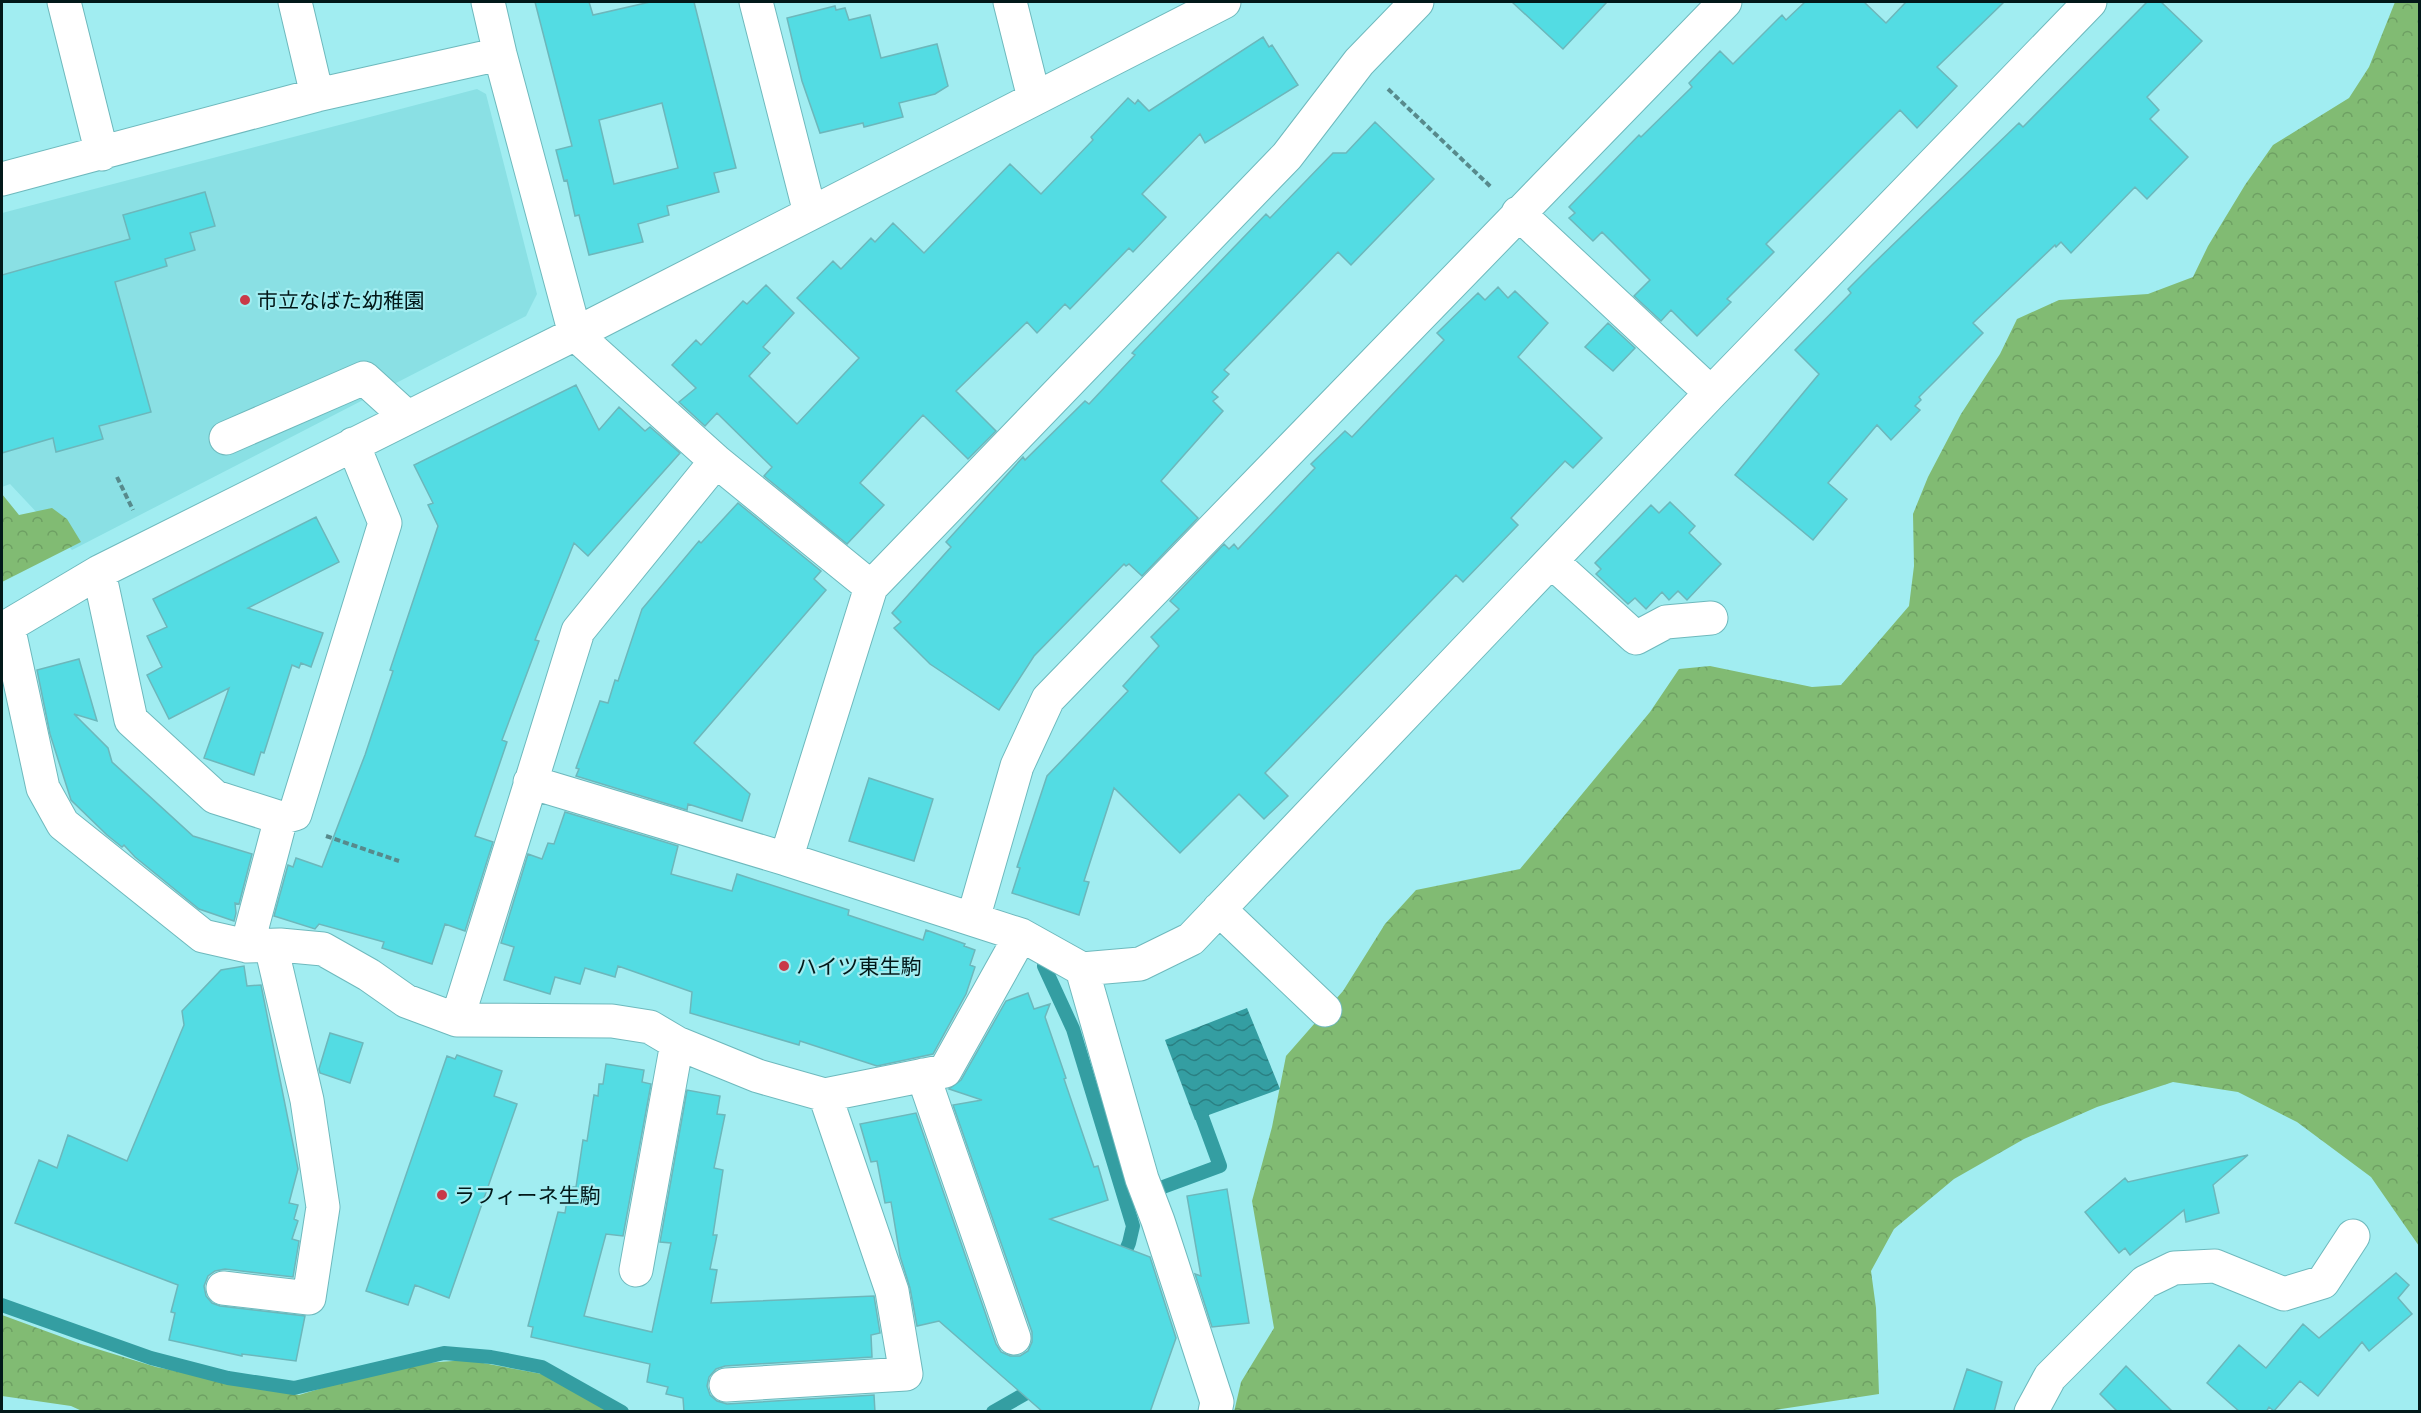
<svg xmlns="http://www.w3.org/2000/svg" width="2421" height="1413" viewBox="0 0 2421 1413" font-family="Figtree,'Noto Sans JP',sans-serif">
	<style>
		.built { fill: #8ae0e4 }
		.forest { fill: url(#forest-crowns) }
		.water { fill: url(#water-waves) }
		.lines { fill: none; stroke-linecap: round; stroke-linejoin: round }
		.stream { stroke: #349ea2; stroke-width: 14 }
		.building { fill: #53dce3; stroke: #6cb7bb; stroke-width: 1.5; fill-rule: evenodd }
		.minor-casing { stroke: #6eb9bd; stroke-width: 35 }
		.path { stroke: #578a8c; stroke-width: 4; stroke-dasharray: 6 3; stroke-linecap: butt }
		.minor { stroke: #fff; stroke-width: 33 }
		.poi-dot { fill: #c93948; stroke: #a1edf1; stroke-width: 2 }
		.labels { text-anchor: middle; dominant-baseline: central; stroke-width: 4.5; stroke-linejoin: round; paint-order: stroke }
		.poi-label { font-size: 21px; fill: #021819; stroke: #a1edf1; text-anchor: start }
	</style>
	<defs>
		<pattern id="forest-crowns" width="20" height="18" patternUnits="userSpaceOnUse" patternTransform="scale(1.5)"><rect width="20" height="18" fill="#81bb73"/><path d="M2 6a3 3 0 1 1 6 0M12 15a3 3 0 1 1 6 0" fill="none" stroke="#6ea063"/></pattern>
		<pattern id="water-waves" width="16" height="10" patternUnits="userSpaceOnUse" patternTransform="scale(1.5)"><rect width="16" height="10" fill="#349ea2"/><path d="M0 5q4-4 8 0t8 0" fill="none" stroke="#2a8083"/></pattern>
	</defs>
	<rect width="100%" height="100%" fill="#a1edf1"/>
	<path class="built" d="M477,89L486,94L537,294L526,316L72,550L10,484L2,487V213Z"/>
	<path class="forest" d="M2395,2H2419V1246L2371,1177L2297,1122L2238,1092L2173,1082L2097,1107L2024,1139L1954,1179L1894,1229L1871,1271L1876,1308L1879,1394L1762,1412H1234L1241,1382L1274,1328L1252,1201L1272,1127L1286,1056L1343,991L1385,924L1416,890L1520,869L1650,712L1679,669L1710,666L1812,687L1841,685L1909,606L1914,566L1913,514L1928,477L1961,414L2000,354L2017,319L2059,300L2148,294L2193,277L2208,246L2245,185L2273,145L2349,98L2369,67Z
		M2,494L19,515L52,508L67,519L81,542L2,582Z
		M2,1315L81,1344L156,1367L299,1395L372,1373L425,1363L467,1360L542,1374L610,1411H82L71,1406L2,1396Z"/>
	<path class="water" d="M1247,1008L1280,1089L1195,1120L1165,1040Z"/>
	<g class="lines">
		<path class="stream" d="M1044,966L1073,1029L1133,1226L1129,1243L1120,1264
			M1163,1187L1220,1166L1202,1117
			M2,1305L151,1358L228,1378L294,1388L444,1353L491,1357L542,1367L622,1412
			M993,1412L1039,1386"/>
	</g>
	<path class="building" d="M535,2H589L593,15L650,2H694L736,168L714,173L719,192L667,206L669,215L638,224L643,242L589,255L579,215L575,216L567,180L564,181L556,150L572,146ZM662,103L678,168L614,184L599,120Z
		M1512,2H1607L1563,49Z
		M1805,2H1864L1886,23L1906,2H2004L1937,67L1957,86L1917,128L1900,110L1766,244L1774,252L1727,299L1731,302L1697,336L1671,310L1661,321L1634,296L1650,280L1602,232L1593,241L1569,218L1575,213L1569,207L1639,135L1641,137L1692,87L1689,83L1720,51L1733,64L1782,15L1786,20Z
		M2147,2H2161L2202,41L2147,97L2159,110L2150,119L2188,157L2147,199L2135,187L2071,253L2061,242L2056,247L2055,245L1973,323L1983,333L1919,397L1921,400L1915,406L1920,410L1891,440L1877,425L1828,483L1847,499L1813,540L1735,475L1819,374L1795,350L1851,293L1848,289L1873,264L2019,123L2023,127Z
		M835,6L836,10L845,8L849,20L870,15L881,58L937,44L948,86L935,94L899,103L903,117L864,127L863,123L820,133L802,81L787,18Z
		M1263,37L1269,47L1272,45L1298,85L1205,143L1200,134L1142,194L1166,217L1133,252L1129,248L1070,309L1065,304L1037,333L1027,322L956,391L996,431L968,459L923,415L860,483L884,505L847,544L764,476L772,467L717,413L705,426L679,402L696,388L672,365L696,340L701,345L743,301L747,304L766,285L794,313L763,347L770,353L749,376L797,424L859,358L797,298L833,261L841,269L871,238L875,242L893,223L924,253L1010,164L1041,194L1093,140L1091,137L1128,98L1135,104L1138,100L1149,111Z
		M1375,122L1434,179L1351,265L1338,252L1224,370L1229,374L1212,392L1218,397L1213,401L1223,411L1161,481L1198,518L1142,576L1129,564L1126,566L1124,564L1034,656L999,710L930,664L894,628L901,622L892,613L951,547L946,542L1023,457L1025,460L1085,401L1089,404L1135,355L1132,353L1266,214L1270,218L1333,153H1346Z
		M205,192L215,226L190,233L195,250L165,259L167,266L115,282L151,412L99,426L103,439L56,452L53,438L2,453V275L130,239L123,215Z
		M1498,287L1508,298L1515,291L1548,323L1518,357L1602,438L1573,468L1565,461L1511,518L1518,525L1463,582L1456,575L1265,773L1288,796L1264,819L1239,794L1180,853L1114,788L1084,881L1089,882L1079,915L1012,893L1020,868L1017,867L1047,776L1128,691L1123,686L1159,646L1151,637L1179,609L1170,601L1224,544L1229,549L1234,544L1238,549L1315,468L1311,464L1345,431L1352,437L1444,340L1437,333L1478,293L1485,300Z
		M1608,323L1635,348L1613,371L1585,347Z
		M576,385L599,430L619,407L645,431L650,427L680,453L588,556L574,543L535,640L539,641L502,740L507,742L475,836L493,842L465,931L445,924L432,964L382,948L384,942L319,924L315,929L274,916L288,865L293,867L296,858L322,867L365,755L393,671L390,670L438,526L428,505L433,503L414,465Z
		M1670,502L1695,526L1689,533L1721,564L1687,600L1678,591L1669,600L1662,592L1646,609L1635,598L1628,604L1596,574L1601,569L1595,563L1651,505L1659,513Z
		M738,503L821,571L814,579L826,590L694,743L750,794L742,821L688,804L687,810L576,776L579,769L576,768L600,701L608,703L615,680L618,681L642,609L699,541L701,543Z
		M316,517L339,562L248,608L323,633L311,667L301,663L299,668L292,665L264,753L261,752L254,775L204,758L229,688L169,719L147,675L162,667L147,636L167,627L153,599Z
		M79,659L97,721L74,714L108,748L112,762L193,836L252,854L239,904L235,903L236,913L234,921L199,909L135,857L124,845L122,847L107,835L71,800L50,734L37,670Z
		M869,778L933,799L914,861L849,841Z
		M565,812L678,846L671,874L732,891L737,874L849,910L848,915L923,940L926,930L965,944L964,946L975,950L970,965L975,967L966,994L933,1054L877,1066L800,1041L799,1045L690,1013L692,992L618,966L615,977L585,968L580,984L555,977L550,994L504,980L514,947L501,943L528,854L542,859L548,843L554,844Z
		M244,966L247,986L261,985L298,1169L289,1203L298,1205L294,1219L298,1221L292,1239L299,1241L293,1277L225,1269L215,1271L208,1276L204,1286L206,1296L212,1303L220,1306L305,1316L296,1361L242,1354V1356L169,1340L175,1313L171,1312L178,1285L15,1223L39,1160L57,1168L68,1135L127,1161L184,1025L182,1011L221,970Z
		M1028,993L1034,1009L1050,1004L1045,1017L1066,1078L1064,1079L1094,1167L1098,1166L1108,1200L1050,1219L1150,1257L1176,1338L1150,1412H1043L939,1321L917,1326L910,1288L900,1256L891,1202L885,1203L877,1161L871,1162L860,1124L916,1113L996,1344L1001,1352L1010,1356H1020L1028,1351L1032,1342V1332L953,1105L982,1100L949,1089L961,1080L1006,1001Z
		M330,1033L363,1043L350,1083L320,1073L319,1069Z
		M457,1055L502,1071L494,1096L517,1104L449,1298L415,1285L408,1305L366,1291L447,1056L455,1059Z
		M606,1064L644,1070L642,1082L651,1084L623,1236L606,1234L584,1316L652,1332L671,1243L660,1242L687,1090L720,1096L717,1114L725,1115L714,1168L723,1170L713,1235H717L710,1269L717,1270L711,1303L874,1296L880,1333L871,1335L872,1357L725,1366L716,1369L709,1377L707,1386L710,1395L717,1401L727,1404L874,1395L875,1412H684L683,1398L666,1394L668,1387L647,1382L650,1364L531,1337L533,1327L528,1326L558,1212L565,1213L569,1187H576L583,1140L587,1141L594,1095L598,1096L599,1084H603Z
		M2248,1155L2213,1185L2219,1213L2186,1222L2184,1210L2130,1255L2125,1248L2119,1253L2085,1212L2125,1178L2128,1182Z
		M1227,1189L1249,1323L1212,1327L1195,1274L1201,1276L1187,1196Z
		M2396,1273L2409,1285L2398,1298L2412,1314L2369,1351L2362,1342L2318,1396L2300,1381L2274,1411L2269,1407L2266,1412H2240L2207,1383L2239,1345L2266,1368L2303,1324L2319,1338Z
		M2126,1366L2173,1412H2118L2100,1394Z
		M1967,1369L2002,1382L1994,1412H1953Z"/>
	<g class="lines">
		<defs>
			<path id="minor" d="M64,2L102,154
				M295,2L317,95
				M488,2L500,54L575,334L716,461L871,587
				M756,2L810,213
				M1010,2L1034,98
				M1417,2L1359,62L1287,156L871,587L786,859L1021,935L1082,969L1140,964L1191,939L1711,393L2090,2
				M2,179L317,95L500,54
				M1518,213L1711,393
				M226,438L364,378L407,417
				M1551,561L1636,638L1666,622L1711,618
				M99,572L131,720L215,797L281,818L295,814L385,523L353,444
				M2,626H8L99,572L575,334L1224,2
				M8,626L43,788L63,824L203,936L247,946L280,945L323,949L369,975L406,1001L457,1020L612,1021L650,1027L677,1043L758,1076L825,1095L945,1071L1021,935
				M530,782L786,859
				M1219,909L1325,1010
				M973,919L1017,766L1048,699L1725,2
				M247,946L281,818
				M1082,969L1142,1179L1158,1221L1217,1402L1215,1412
				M457,1020L578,631L716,461
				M923,1075L1014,1338
				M636,1270L677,1043
				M223,1288L309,1298L323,1207L307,1100L271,946
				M726,1385L906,1374L892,1291L825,1095
				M2031,1412L2050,1377L2145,1282L2174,1268L2215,1266L2284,1294L2323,1282L2353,1236"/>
		</defs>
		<use href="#minor" class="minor-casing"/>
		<path class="path" d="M1388,89L1491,187
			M117,477L133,510
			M326,836L399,861"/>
		<use href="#minor" class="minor"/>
	</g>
	<g class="poi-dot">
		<circle cx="245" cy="300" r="6"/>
		<circle cx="784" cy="966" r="6"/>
		<circle cx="442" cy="1195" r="6"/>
	</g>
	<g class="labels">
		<g class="poi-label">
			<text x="257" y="300">市立なばた幼稚園</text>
			<text x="796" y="966">ハイツ東生駒</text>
			<text x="454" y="1195">ラフィーネ生駒</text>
		</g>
	</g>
	<rect width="2421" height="1413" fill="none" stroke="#021819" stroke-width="6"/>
</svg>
